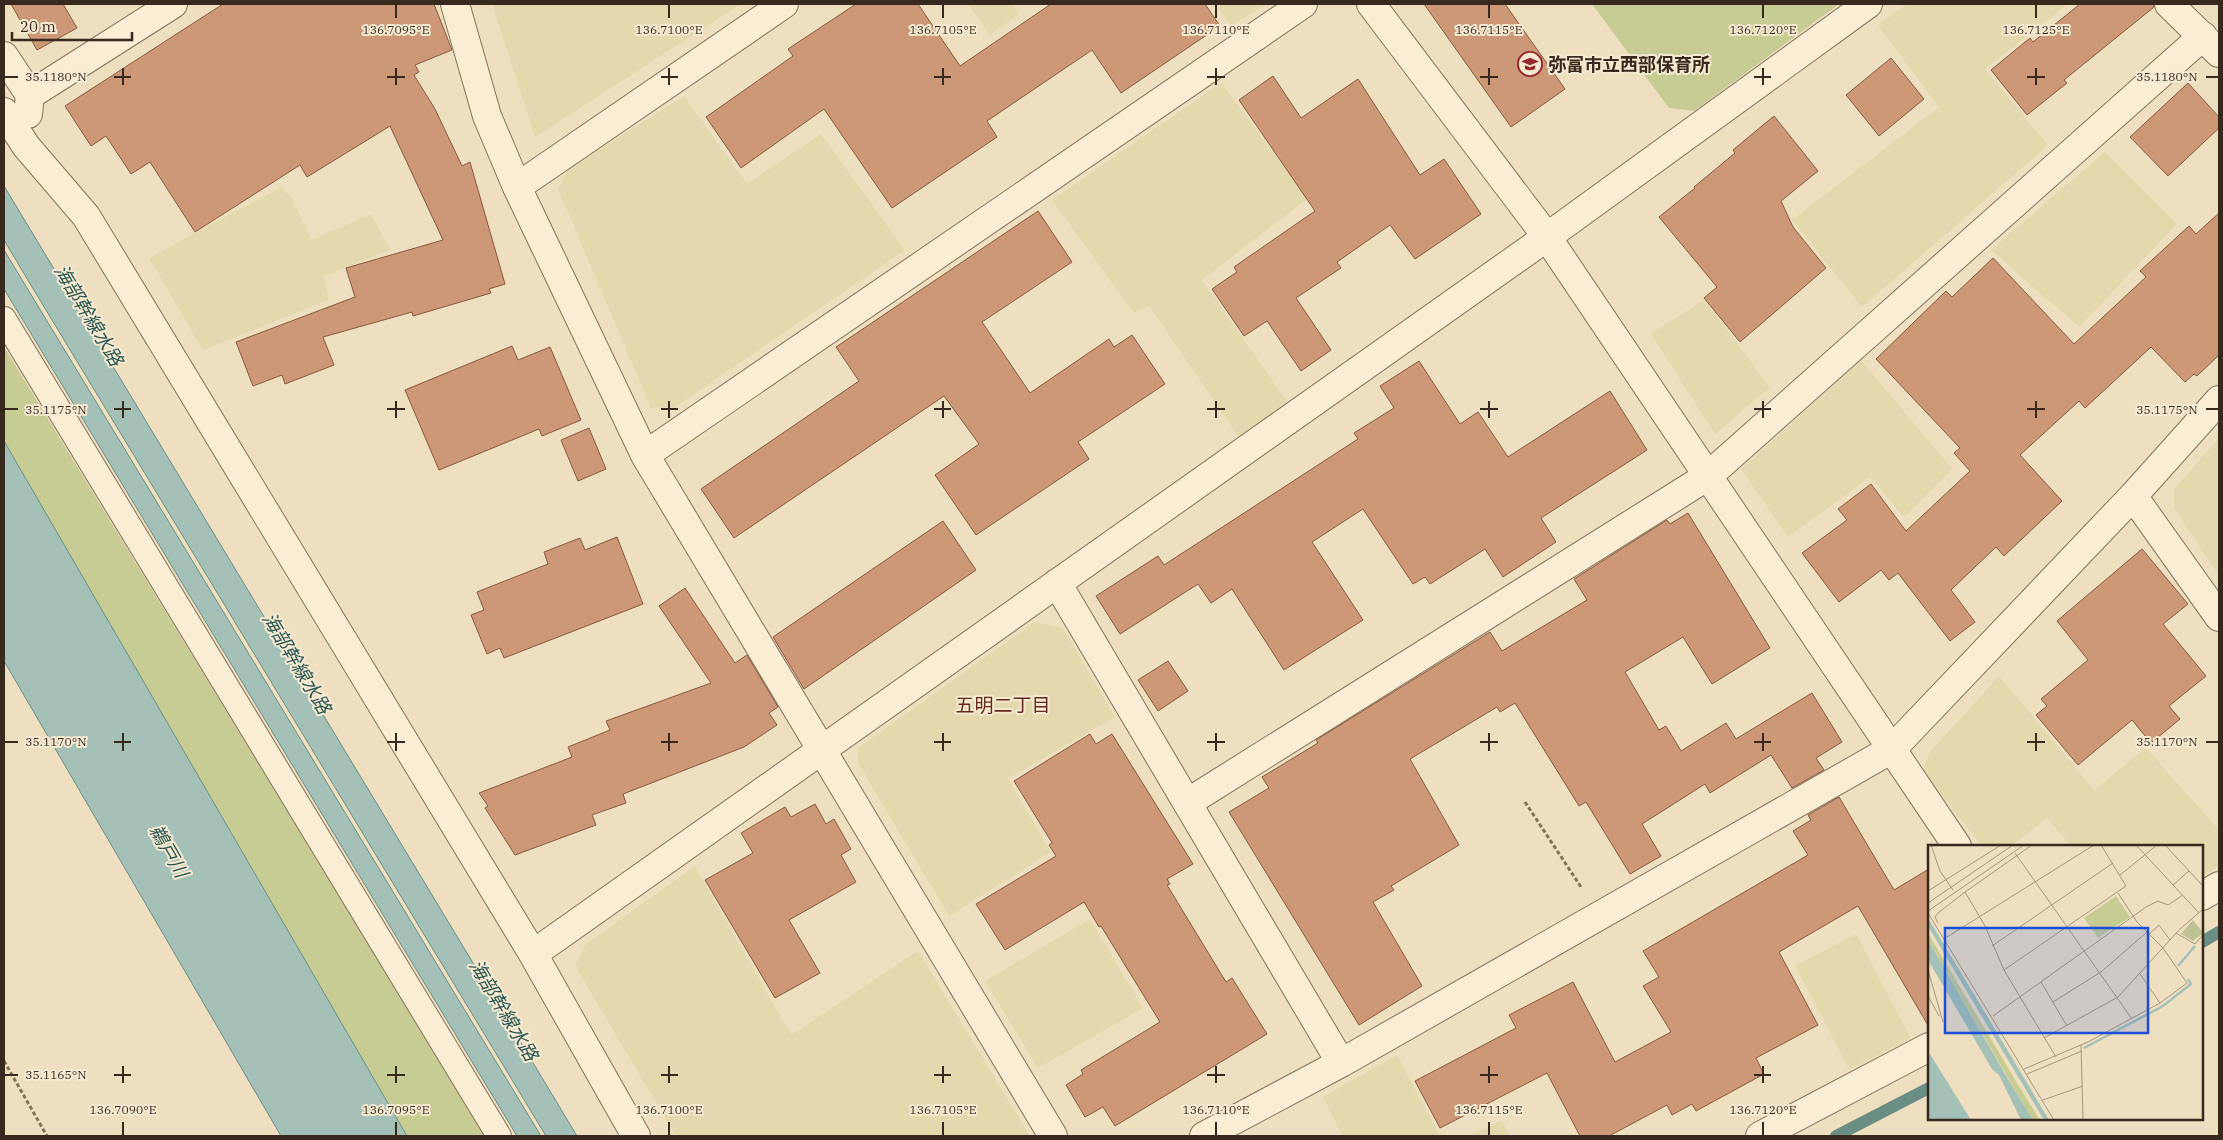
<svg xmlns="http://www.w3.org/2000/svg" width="2223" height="1140" viewBox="0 0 2223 1140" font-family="'IBM Plex Serif','Noto Sans JP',serif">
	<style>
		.farmland { fill: #e4d9ae }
		.green { fill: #c7cc95 }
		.water { fill: #a4c0b7; stroke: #6b8e84 }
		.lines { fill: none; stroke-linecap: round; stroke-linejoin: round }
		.stream { stroke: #6b8e84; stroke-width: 12 }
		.building { fill: #cc9877; stroke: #87593e }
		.service-casing { stroke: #877059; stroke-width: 26 }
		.minor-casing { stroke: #877059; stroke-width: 30 }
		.tertiary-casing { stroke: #877059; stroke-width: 30 }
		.path { stroke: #877059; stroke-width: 3; stroke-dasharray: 4 2.5; stroke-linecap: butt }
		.service { stroke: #f9edd4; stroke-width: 24 }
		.minor { stroke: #f9edd4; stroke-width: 28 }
		.tertiary { stroke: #f9edd4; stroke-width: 28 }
		.ticks { fill: none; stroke: #37291d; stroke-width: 2 }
		.labels { text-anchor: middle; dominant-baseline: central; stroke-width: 4; stroke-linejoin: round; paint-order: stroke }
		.poi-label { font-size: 18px; font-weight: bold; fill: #37291d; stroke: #f5ead1; text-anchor: start }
		.water-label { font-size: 19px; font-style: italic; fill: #2c5753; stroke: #f5ead1 }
		.neighbourhood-label { font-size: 19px; fill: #64291c; stroke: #f5ead1 }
		.inset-river { fill: none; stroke: #a4c0b7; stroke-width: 2.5 }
		.inset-road { fill: none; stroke: #a5967f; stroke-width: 1 }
		.view { fill: #1d4ed8; fill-opacity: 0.15; stroke: #1d4ed8; stroke-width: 2.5 }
		.inset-edge { fill: none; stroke: #37291d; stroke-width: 2.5 }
		.ticks-label { font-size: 12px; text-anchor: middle; fill: #37291d; stroke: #f5ead1; stroke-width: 4; stroke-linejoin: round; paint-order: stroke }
	</style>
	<rect width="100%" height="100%" fill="#eedfc1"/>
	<path class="farmland" d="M492,4H741L535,137Z
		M968,4H1012L1019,14L990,35Z
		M1216,4H1266L1231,26Z
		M1907,4H2068L1985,69L2048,145L1862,307L1792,220L1939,107L1878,25Z
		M1221,83L1308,198L1202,280L1288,403L1239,437L1149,306L1134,313L1052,200Z
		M684,96L747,184L821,134L905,250L675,407L651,408L558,189L568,169Z
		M2105,152L2177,224L2079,327L1991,250Z
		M281,187L291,197L312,240L371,214L390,250L324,276L329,300L203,350L149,258Z
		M1704,300L1770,387L1715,434L1651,334Z
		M1861,360L1952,469L1904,517L1870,477L1788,537L1741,469Z
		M2219,438V576L2174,508V489Z
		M1035,622L1063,628L1115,717L1008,779L1051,852L949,916L858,763V748Z
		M1999,676L2094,790L2146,748L2219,830V866L2202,876V846H2071L2047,818L2011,846H1982L1923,772L1929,753Z
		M695,866L791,1035L918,951L1030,1136H676L575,966L585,945Z
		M1090,919L1143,1008L1038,1068L985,981Z
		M1856,934L1911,1038L1849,1070L1795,966Z
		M1397,1055L1440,1136H1343L1323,1097Z
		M1502,1120L1509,1136H1469Z"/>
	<path class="green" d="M1592,4H1839L1694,111L1669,108Z
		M4,347L430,1045L484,1136H407L4,441Z"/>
	<path class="water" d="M4,186L499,1006L577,1136H546L29,282L4,240Z
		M4,250L472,1022L541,1136H517L4,289Z
		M4,441L407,1136H281L4,661Z"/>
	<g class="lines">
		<path class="stream" d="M2202,942L2219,932
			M1836,1136L1929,1088"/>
	</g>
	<path class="building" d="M11,4H63L77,28L37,50Z
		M223,4H434L452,50L415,65L419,72L414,75L435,109L462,166L470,162L505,284L489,289L491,293L413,316L412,312L323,337L334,365L285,384L282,375L253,386L236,342L355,297L346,268L443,240L390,126L307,177L300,165L195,232L150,162L131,174L106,136L91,146L65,106Z
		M856,4H918L960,66L1051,4H1205L1220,26L1121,93L1092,50L987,121L997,137L892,208L824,109L741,168L706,117L793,56L788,49Z
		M1424,4H1505L1565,89L1511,127Z
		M2080,4H2154V7L2064,80L2067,83L2027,115L1991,70L2030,38L2033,42Z
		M1891,58L1924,99L1879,136L1846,95Z
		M1273,76L1301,118L1358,79L1420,175L1444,159L1481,214L1415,259L1390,225L1337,262L1341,268L1296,298L1331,350L1301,371L1267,321L1244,336L1212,289L1237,272L1234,267L1315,211L1239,100Z
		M2188,83L2219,117V128L2168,176L2130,137Z
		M1774,116L1818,171L1781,201L1793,227L1826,268L1740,342L1704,298L1717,287L1659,217L1695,188L1694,187L1735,153L1733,150Z
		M1038,211L1072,262L982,322L1030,393L1109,339L1114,347L1132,335L1165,384L1078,442L1089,459L976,535L935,475L979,444L944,396L734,538L701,489L859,381L836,347Z
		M2219,213V355L2197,376L2194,374L2185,382L2151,347L2085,408L2079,401L2020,455L2062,501L2004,556L1996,547L1951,590L1975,622L1950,641L1898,573L1889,580L1881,570L1839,602L1802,553L1847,520L1838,509L1871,484L1906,531L1970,471L1954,453L1960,448L1876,359L1946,291L1952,297L1993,258L2074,344L2146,277L2140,271L2189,226L2196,234Z
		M512,346L518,360L550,347L581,420L542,436L539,429L439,470L405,390Z
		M1419,361L1460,424L1478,412L1508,457L1610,391L1647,450L1541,518L1556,542L1503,577L1485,549L1430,584L1425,577L1413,584L1363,509L1312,542L1363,620L1284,670L1232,589L1211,603L1198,584L1120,634L1096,596L1158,556L1164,565L1358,439L1354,433L1394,408L1380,386Z
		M589,428L606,469L578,481L561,440Z
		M1688,513L1770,648L1712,684L1683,637L1625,672L1659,730L1666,726L1681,751L1726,723L1736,739L1812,693L1842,742L1816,758L1824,770L1792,788L1771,755L1710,793L1705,784L1642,824L1661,856L1630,874L1586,802L1579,806L1515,703L1500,712L1497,707L1410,759L1459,845L1391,886L1394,890L1373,902L1422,986L1359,1025L1229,812L1269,788L1262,777L1318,743L1316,740L1490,632L1502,651L1587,600L1574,579L1667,520L1670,524Z
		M943,521L976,570L804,689L773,637Z
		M617,537L643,604L504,658L500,648L487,654L471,615L484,610L477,592L548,564L544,552L580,538L585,550Z
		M2142,549L2188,604L2163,624L2206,676L2169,706L2180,719L2151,743L2132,720L2078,765L2036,715L2047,706L2041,699L2088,660L2057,621Z
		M685,588L735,663L747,655L778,707L769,713L777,725L744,747L623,794L626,803L592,815L596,825L515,855L485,808L488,806L479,793L572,757L568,747L610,730L606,721L711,683L659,606Z
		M1168,661L1188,691L1158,711L1138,680Z
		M1090,734L1096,744L1112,734L1193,864L1167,879L1170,884L1167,885L1226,982L1232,978L1267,1034L1115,1126L1103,1107L1085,1117L1066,1085L1083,1074L1081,1070L1160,1022L1101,926L1099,927L1084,902L1005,950L976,904L1056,856L1049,845L1052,843L1014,781Z
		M1839,797L1894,890L1929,869V1027L1858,906L1779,952L1818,1025L1756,1058L1764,1074L1696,1111L1692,1104L1672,1115L1667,1105L1609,1136H1580L1547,1073L1440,1128L1415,1081L1516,1028L1509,1015L1573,982L1615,1062L1671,1032L1643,986L1659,977L1643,951L1808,855L1793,831L1811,820L1808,815Z
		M815,804L826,824L834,819L851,849L841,855L856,882L789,920L820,973L775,998L705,880L753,853L741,833L785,807L791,817Z"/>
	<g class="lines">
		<defs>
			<path id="service" d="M4,319L499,1136"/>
			<path id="minor" d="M455,4L487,116L517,187L645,455L1053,1136
				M2169,4L2219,53
				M4,56L30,95L28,114
				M30,95L173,4
				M4,112L26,146L86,216L533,954L636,1136
				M517,187L784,4
				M645,455L1303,4
				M2133,496L2219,617
				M1057,583L1341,1063
				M1187,803L1708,476L2203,36
				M2202,896L2219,886
				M533,954L1547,237L1868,4
				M1204,1136L1341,1063L1892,749L2133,496L2219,400
				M1760,1136L1929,1047"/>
			<path id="tertiary" d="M1371,4L1547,237L1957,846"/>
		</defs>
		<use href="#service" class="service-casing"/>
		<use href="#minor" class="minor-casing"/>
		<use href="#tertiary" class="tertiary-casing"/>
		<path class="path" d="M1525,802L1581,887
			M4,1061L47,1136"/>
		<use href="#service" class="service"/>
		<use href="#minor" class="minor"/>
		<use href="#tertiary" class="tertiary"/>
	</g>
	<path class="ticks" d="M396,5V18M669,5V18M943,5V18M1216,5V18M1489,5V18M1763,5V18M2036,5V18M123,68V85M396,68V85M669,68V85M943,68V85M1216,68V85M1489,68V85M1763,68V85M2036,68V85M5,77H18M114,77H131M387,77H405M661,77H678M934,77H951M1207,77H1225M1480,77H1498M1754,77H1771M2027,77H2045M2206,77H2218M123,401V418M396,401V418M669,401V418M943,401V418M1216,401V418M1489,401V418M1763,401V418M2036,401V418M5,409H18M114,409H131M387,409H405M661,409H678M934,409H951M1207,409H1225M1480,409H1498M1754,409H1771M2027,409H2045M2206,409H2218M123,733V751M396,733V751M669,733V751M943,733V751M1216,733V751M1489,733V751M1763,733V751M2036,733V751M5,742H18M114,742H131M387,742H405M661,742H678M934,742H951M1207,742H1225M1480,742H1498M1754,742H1771M2027,742H2045M2206,742H2218M123,1066V1083M396,1066V1083M669,1066V1083M943,1066V1083M1216,1066V1083M1489,1066V1083M1763,1066V1083M5,1075H18M114,1075H131M387,1075H405M661,1075H678M934,1075H951M1207,1075H1225M1480,1075H1498M1754,1075H1771M123,1122V1135M396,1122V1135M669,1122V1135M943,1122V1135M1216,1122V1135M1489,1122V1135M1763,1122V1135"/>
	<defs>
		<symbol id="school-ring" viewBox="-11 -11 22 22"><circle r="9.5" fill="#f5ead1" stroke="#97282c" stroke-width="1.5"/><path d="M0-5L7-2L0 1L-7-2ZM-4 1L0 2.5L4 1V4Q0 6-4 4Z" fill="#97282c"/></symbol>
	</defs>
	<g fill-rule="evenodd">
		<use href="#school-ring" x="1516" y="50" width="28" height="28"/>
	</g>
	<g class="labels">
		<g class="poi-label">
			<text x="1548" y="64">弥富市立西部保育所</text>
		</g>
		<g class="water-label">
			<text transform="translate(89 315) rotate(59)">海部幹線水路</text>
			<text transform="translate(297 663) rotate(59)">海部幹線水路</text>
			<text transform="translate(169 851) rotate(60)">鵜戸川</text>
			<text transform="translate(504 1010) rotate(59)">海部幹線水路</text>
		</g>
		<g class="neighbourhood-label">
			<text x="1003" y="705">五明二丁目</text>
		</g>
	</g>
	<g transform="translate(1928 845)">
		<rect width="275" height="275" fill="#eedfc1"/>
		<path d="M188,51L202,72L170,93L156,73ZM0,88L92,243L112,275H105L101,269L0,95Z" fill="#c7cc95"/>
		<path d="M265,75L275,88L265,96L253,89Z" fill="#bdc194"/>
		<path d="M0,73L62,176L121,275H116L17,110L0,81ZM0,95L77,229L105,275H93L71,230L64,224L0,115ZM0,206L43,275H0Z" fill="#a4c0b7"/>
		<path class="inset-river" d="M250,121L267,101M156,203L235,161L263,139L260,134"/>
		<path class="inset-road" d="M3,0L12,26L25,45M104,0L37,47L57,81L76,125L128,212M208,0L271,68M237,0L275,41M87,8L204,174M192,30L229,0M245,40L261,26M0,46L73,0M0,58L85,0M0,66L96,0M0,68L126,275M10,78L7,72L10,68L37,47M248,88L267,99L275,90M221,89L231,80L242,95M19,92L166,0M64,101L185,18M0,125L15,177M76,125L198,41L173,0M212,129L232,158M113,137L139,181M0,151L11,171M125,157L173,127L219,87M65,171L218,62L230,56L240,60L255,50M116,193L190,152L251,85L275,64M153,200L155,275M96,224L160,197L232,158L259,138L235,103L209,77L190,48M99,229L154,206M115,255L155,241"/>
		<path class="view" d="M17,83H220V188H17Z"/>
		<rect width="275" height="275" class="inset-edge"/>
	</g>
	<g class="ticks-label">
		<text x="396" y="34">136.7095°E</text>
		<text x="669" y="34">136.7100°E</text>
		<text x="943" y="34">136.7105°E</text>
		<text x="1216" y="34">136.7110°E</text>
		<text x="1489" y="34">136.7115°E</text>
		<text x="1763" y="34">136.7120°E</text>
		<text x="2036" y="34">136.7125°E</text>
		<text x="56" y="81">35.1180°N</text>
		<text x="2167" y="81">35.1180°N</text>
		<text x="56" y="414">35.1175°N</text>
		<text x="2167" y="414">35.1175°N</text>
		<text x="56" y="746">35.1170°N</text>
		<text x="2167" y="746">35.1170°N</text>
		<text x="56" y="1079">35.1165°N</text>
		<text x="123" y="1114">136.7090°E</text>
		<text x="396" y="1114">136.7095°E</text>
		<text x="669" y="1114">136.7100°E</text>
		<text x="943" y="1114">136.7105°E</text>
		<text x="1216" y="1114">136.7110°E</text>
		<text x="1489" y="1114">136.7115°E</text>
		<text x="1763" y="1114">136.7120°E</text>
	</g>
	<rect width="2223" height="1140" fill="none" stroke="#37291d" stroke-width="10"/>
	<path d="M12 32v8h120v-8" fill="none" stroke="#37291d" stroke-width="2.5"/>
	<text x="20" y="32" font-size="15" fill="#37291d" stroke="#f5ead1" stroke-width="4" paint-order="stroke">20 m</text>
</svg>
